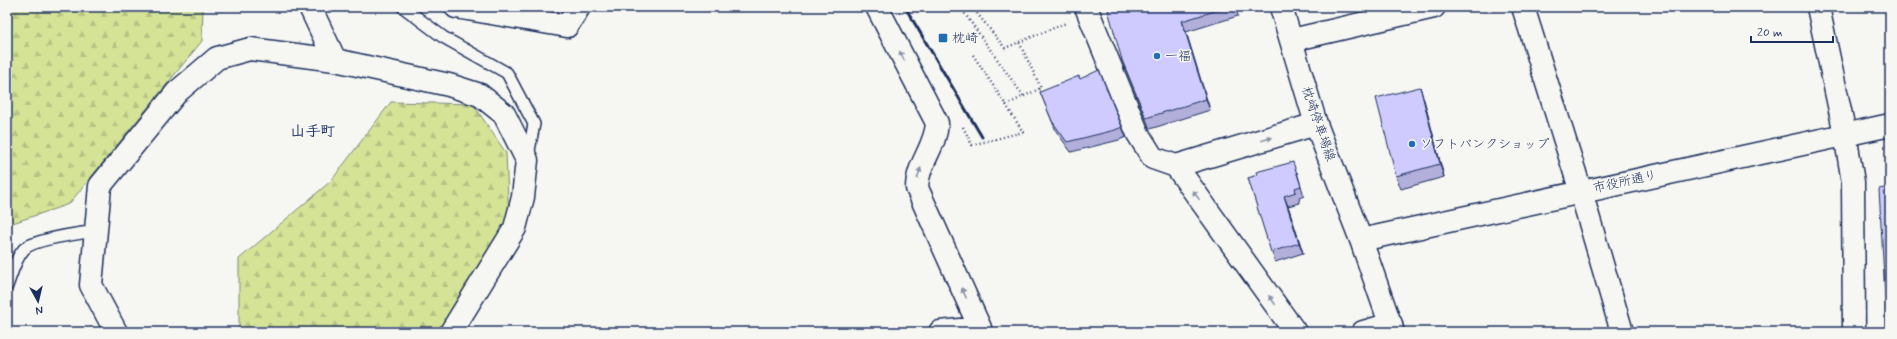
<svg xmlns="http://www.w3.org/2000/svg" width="1897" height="339" viewBox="0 0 1897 339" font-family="Mynerve,'Klee One',sans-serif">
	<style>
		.forest { fill: url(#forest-firs); stroke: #78897a }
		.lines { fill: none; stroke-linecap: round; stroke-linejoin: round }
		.lane-casing { stroke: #1b2f5e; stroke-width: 14 }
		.street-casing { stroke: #1b2f5e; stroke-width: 25 }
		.secondary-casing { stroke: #1b2f5e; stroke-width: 25 }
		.path { stroke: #1b2f5e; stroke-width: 2.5; stroke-dasharray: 1 3; stroke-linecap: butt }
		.lane { stroke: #f6f6f2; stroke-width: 11 }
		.street { stroke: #f6f6f2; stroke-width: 22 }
		.secondary { stroke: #f6f6f2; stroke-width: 22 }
		.rail { stroke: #1b2f5e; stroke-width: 3 }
		.wall { fill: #b2afda; stroke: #1b2f5e }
		.shaded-wall { fill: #918eb2; stroke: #1b2f5e }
		.building { fill: #cfcbfe; stroke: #1b2f5e }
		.oneway { fill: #8892a8 }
		.poi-dot { fill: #1f6fb2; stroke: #f6f6f2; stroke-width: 1.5 }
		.labels { text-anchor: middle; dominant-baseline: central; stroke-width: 3; stroke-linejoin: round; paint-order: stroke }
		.poi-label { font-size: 13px; fill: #1b2f5e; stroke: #f6f6f2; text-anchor: start }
		.street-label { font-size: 13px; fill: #1b2f5e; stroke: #f6f6f2 }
		.quarter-label { font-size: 15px; font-weight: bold; fill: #1b2f5e; stroke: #f6f6f2 }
	</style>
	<defs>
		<pattern id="forest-firs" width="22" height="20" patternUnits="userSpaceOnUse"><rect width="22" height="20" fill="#d5e397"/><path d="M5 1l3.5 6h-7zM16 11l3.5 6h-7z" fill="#b6c385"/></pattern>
	</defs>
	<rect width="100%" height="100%" fill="#f6f6f2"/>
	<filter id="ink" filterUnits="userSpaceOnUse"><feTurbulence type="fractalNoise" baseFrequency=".025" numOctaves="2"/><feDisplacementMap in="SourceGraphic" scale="8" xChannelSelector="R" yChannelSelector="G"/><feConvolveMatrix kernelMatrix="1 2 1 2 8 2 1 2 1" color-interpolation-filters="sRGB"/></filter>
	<g filter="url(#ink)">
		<path class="forest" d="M7,7H203L202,41L69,204L7,225Z
			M391,102L473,104L506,153L509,221L442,332H239V259L331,181Z"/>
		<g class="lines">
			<defs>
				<path id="lane" d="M403,7L443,37L507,73L534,124L528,156
					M7,286C12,273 15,259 24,249C34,239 81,233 96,231"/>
				<path id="street" d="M310,7L335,60
					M456,7L567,26L579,7
					M877,7L937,123C936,147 917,164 917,188L980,328
					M1086,7L1138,134L1153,158L1176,166
					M1523,7L1581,192L1622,332
					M1818,7L1845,134L1853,182L1854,332
					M1292,40L1434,7
					M116,332L91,285L100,186L177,92L217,58L250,49L335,60L449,85L480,95L504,114L527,160L523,197L515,228L451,332
					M940,332L980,328L981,332
					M1295,332L1176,166L1316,124
					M1363,332L1391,324"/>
				<path id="secondary" d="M1281,7L1316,124L1361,240L1393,332
					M1361,240L1890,125"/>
			</defs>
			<use href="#lane" class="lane-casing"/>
			<use href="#street" class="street-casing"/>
			<use href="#secondary" class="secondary-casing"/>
			<path class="path" d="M960,7L1024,97
				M972,7L1005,48L1066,23
				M973,55L1006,105L1041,88L1019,42
				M963,127L972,145L1023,132L1006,105"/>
			<use href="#lane" class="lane"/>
			<use href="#street" class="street"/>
			<use href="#secondary" class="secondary"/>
			<path class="rail" d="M905,7L982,137"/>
		</g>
		<path class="wall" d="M1116,7H1236L1238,16L1186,32L1210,110L1150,129L1122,60Z
			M1080,79L1122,127L1126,137L1119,140L1071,152L1056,131L1040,92Z
			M1424,100L1444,177L1401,189L1396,176Z
			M1297,172L1304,196L1299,198L1300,203L1288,206L1303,253L1275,262L1248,178Z"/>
		<path class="shaded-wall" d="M1182,21L1186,32L1210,110L1206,99Z
			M1420,87L1424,100L1444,177L1440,164Z
			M1284,196L1288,206L1303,253L1299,243Z"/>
		<path class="building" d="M1116,7H1228L1182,21L1206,99L1146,118L1122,60L1108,10L1116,8Z
			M1099,70L1122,127L1115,130L1067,142L1052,121L1040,92L1079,76L1080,79Z
			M1420,87L1440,164L1396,176L1376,98Z
			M1293,162L1301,186L1295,188L1296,192L1284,196L1299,243L1271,252L1248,178L1257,175L1256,172Z
			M1890,187V330H1887L1879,189Z"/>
		<defs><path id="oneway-solid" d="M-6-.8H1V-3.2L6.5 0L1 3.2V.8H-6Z"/></defs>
		<g class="oneway">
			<use href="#oneway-solid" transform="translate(902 56) rotate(-117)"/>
			<use href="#oneway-solid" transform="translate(1267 139) rotate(-16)"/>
			<use href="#oneway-solid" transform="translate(919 173) rotate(-72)"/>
			<use href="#oneway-solid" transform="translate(1196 195) rotate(-126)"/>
			<use href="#oneway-solid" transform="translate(964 293) rotate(-114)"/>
			<use href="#oneway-solid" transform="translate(1272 300) rotate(-126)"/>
		</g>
	</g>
	<g class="poi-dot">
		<rect x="938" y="33" width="10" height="10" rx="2"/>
		<circle cx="1157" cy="56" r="4"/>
		<circle cx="1412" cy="144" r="4"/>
	</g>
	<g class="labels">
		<g class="poi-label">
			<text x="952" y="38">枕崎</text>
			<text x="1165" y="56">一福</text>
			<text x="1420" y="144">ソフトバンクショップ</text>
		</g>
		<g class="street-label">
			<text transform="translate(1318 124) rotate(71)">枕崎停車場線</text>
			<text transform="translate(1625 182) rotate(-12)">市役所通り</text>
		</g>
		<g class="quarter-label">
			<text x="313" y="132">山手町</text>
		</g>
	</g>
	<rect width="1897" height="339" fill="none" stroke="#f6f6f2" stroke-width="24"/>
	<rect x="12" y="12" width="1873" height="315" fill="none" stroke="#1b2f5e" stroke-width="1.5" filter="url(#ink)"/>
	<g transform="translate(38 301) rotate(172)" stroke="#f6f6f2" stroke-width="3" paint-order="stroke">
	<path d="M0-3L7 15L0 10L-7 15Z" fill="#1b2f5e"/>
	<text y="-6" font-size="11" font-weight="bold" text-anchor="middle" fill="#1b2f5e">N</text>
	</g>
	<path d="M1751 36v6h82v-6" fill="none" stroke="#1b2f5e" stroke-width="2"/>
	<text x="1757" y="36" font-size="12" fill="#1b2f5e" stroke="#f6f6f2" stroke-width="3" paint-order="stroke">20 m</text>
</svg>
